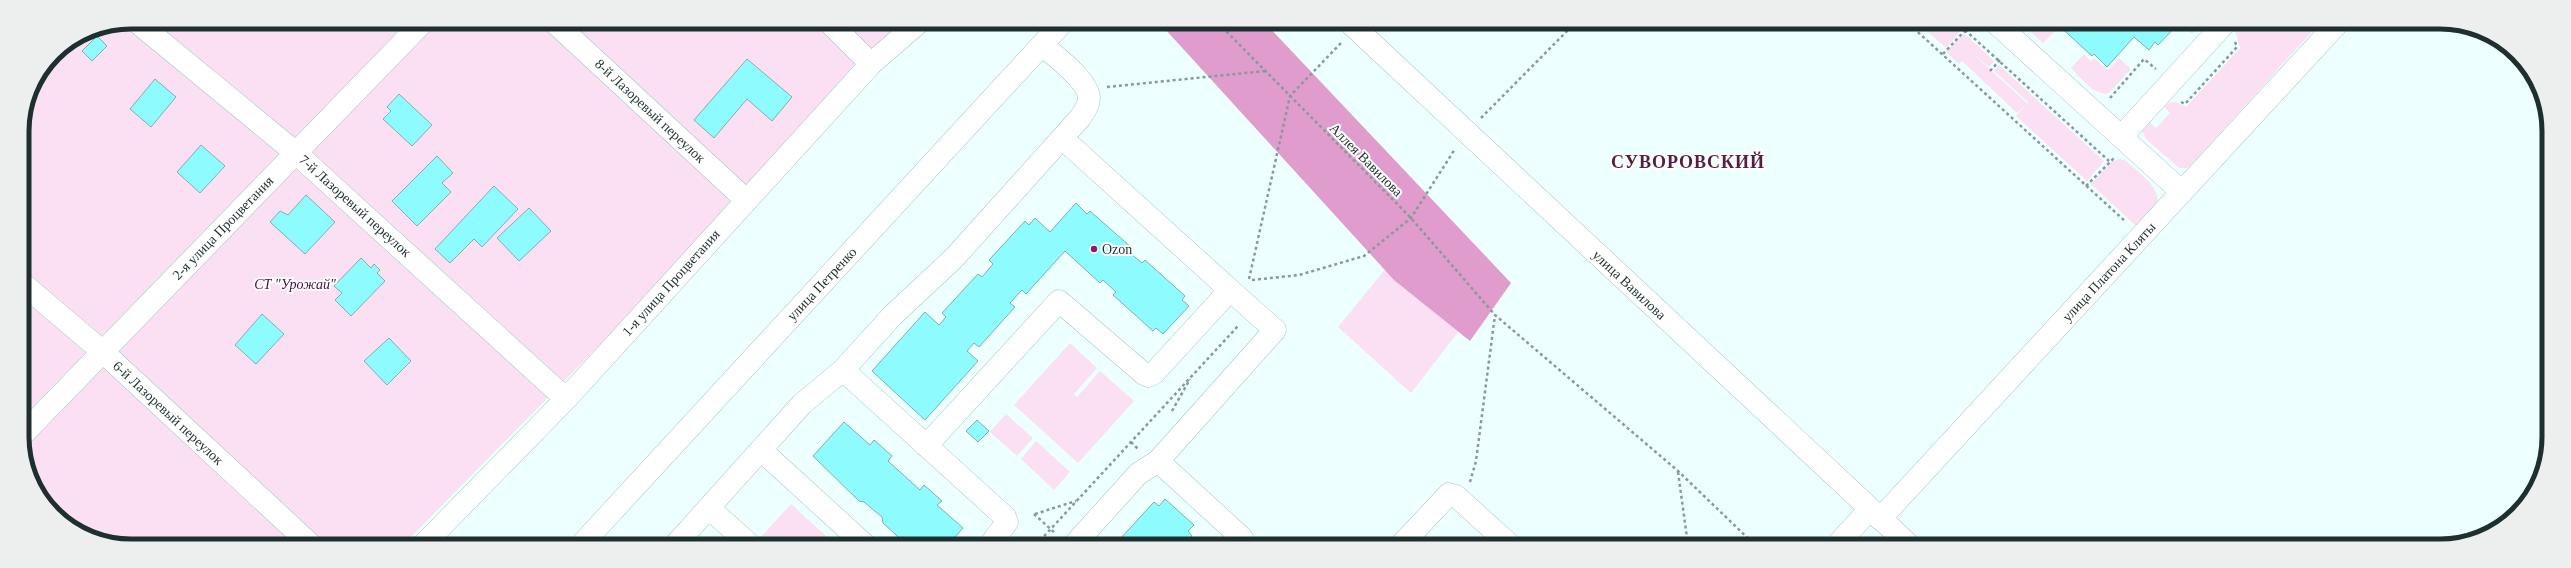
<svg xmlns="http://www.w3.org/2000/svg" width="2571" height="568" viewBox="0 0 2571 568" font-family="Georgia,serif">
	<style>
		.green { fill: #fae0f2 }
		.forest { fill: #df9ccc }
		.building { fill: #8efcfe; stroke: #84adad }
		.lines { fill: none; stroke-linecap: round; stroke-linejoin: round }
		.minor-casing { stroke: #9fc8c9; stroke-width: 23 }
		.path { stroke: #899; stroke-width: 2.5; stroke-dasharray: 3 3; stroke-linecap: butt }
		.minor { stroke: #fff; stroke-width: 22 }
		.poi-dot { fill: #8e1878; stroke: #fff; stroke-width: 1.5 }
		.labels { text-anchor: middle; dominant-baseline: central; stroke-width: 4; stroke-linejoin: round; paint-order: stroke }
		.street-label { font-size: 14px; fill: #1e2f2f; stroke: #fff }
		.poi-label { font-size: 14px; fill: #1e2f2f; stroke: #fff; text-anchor: start }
		.park-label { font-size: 14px; font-style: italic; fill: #480d3c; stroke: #fff }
		.district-label { font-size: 18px; font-weight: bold; letter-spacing: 1px; fill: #551e49; stroke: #fff }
		.rim { fill: none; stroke: #1e2f2f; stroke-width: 5 }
	</style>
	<rect width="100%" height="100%" fill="#eff"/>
	<path class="green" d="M131,22L916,23L404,544H110L54,514L24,458L22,124L30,89L54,54L90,30Z
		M1919,24H1961L1959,33L1946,48Z
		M2022,24H2054L2058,28L2043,43Z
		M2181,24H2202L2192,34Z
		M2241,24H2319L2191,165L2187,168H2179L2146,139L2142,131L2149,122L2156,128L2170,113L2164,107C2172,98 2176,102 2186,107L2240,48L2235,31Z
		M1964,33L1994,61L1989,67L1971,52L2027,103L2017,113L1962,61L1959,64L1946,52Z
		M2084,54L2091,61L2094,58L2108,70L2119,58L2131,69L2109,93C2095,97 2080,77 2071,68Z
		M1999,65L2104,161L2087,181L2016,116L2028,102L1994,71Z
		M2120,159L2125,160C2137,172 2158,184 2158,202L2136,226L2091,184L2112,161Z
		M1387,267L1459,331L1411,393L1338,327Z
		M1070,343L1097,368L1074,394L1077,397L1100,371L1134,401L1078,463L1014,405Z
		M1006,414L1033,438L1017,456L990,432Z
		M1036,441L1070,472L1054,490L1021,459Z
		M791,504L836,545L767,544L760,538Z"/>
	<path class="forest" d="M1170,23H1265L1511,283L1470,341L1394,280L1165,29Z"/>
	<path class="building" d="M622,22H635L629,29Z
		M2057,24H2178L2158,45L2155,42L2149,50L2134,37L2107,67L2094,54L2092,56Z
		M97,36L107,46L92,61L82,51Z
		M747,59L792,97L772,121L747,99L714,138L694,120Z
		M155,79L176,97L151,127L130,109Z
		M399,94L432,125L412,146L383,119L391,111L387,107Z
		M201,145L225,166L200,193L177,172Z
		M437,156L453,173L442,183L451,192L417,226L392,201Z
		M494,186L518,209L482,247L474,239L450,263L435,249Z
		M306,195L335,222L305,254L270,222L280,211L288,215Z
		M1076,203L1087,214L1090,211L1132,248L1129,252L1142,263L1145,260L1185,296L1182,300L1189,306L1163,334L1156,328L1153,331L1113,295L1116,292L1103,280L1100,283L1065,251L1026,294L1022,290L1010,303L1015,307L979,347L974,343L967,351L978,361L925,420L872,371L925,312L939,325L946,317L942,313L978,274L982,277L993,264L989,260L1025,221L1029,225L1035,218L1050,232Z
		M529,208L551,231L519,261L497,238Z
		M361,258L371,268L374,264L380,270L377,273L385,281L351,316L335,300L342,293L334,286Z
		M262,314L284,334L256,364L235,345Z
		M389,338L411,361L387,385L364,361Z
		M977,420L989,431L978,442L966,431Z
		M844,422L870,445L874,440L892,456L888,461L920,490L924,485L942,501L937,505L963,528L948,545H907L883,523L882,517L864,502L859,501L813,456Z
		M1165,499L1194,525L1188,531L1192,536L1184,545H1124L1119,540L1154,502L1159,506Z"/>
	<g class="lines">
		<defs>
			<path id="minor" d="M137,22L296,153L566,399
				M554,22L746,200
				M830,23L871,64
				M1350,23L1909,545
				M1997,24L2182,192
				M2121,137L2224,24
				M23,284L103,352L310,544
				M843,370L1005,517L1007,522L990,545
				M24,433L423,22
				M926,446L1059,301L1144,374L1149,376L1154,373L1230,290L1062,138
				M761,450L865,545
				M1158,461L1242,538
				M709,508L749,544
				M1880,519L2337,24
				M424,544L566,399L871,64L918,23
				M582,544L1062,23
				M676,544L802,404L843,370L892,316L954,258L1080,118C1084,112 1089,105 1089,98C1088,80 1055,56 1042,45
				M1074,545L1138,474L1158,461L1275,330L1230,290
				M1401,545L1449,494L1456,496L1510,545
				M1837,545L1870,509"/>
		</defs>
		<use href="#minor" class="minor-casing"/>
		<path class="path" d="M1218,23L1411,218L1495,315L1678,471L1755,545
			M1909,24L2126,222
			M1965,30L2109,161
			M1943,54L1971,24
			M1990,71L2000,60
			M1107,87L1265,71
			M2110,98L2144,59L2156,69
			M2181,102L2185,104L2237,47L2235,42
			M1481,118L1575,23
			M2086,186L2114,158
			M1249,279L1290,96L1341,43
			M1252,280L1299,275L1364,256L1411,218L1455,149
			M1172,411L1190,379
			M1131,442L1139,450
			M1678,472L1688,545
			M1470,482L1476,461L1495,315
			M1034,514L1056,534
			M1035,514L1076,501
			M1036,545L1238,326"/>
		<use href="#minor" class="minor"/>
	</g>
	<circle class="poi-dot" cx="1094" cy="249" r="4"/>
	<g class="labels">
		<g class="street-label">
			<text transform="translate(650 111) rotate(43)">8-й Лазоревый переулок</text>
			<text transform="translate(1366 160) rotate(45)">Аллея Вавилова</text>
			<text transform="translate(355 206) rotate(42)">7-й Лазоревый переулок</text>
			<text transform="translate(223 228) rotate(-46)">2-я улица Процветания</text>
			<text transform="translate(2109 272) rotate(-47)">улица Платона Кляты</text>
			<text transform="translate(671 283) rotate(-48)">1-я улица Процветания</text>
			<text transform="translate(822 284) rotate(-47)">улица Петренко</text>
			<text transform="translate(1629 285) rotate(43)">улица Вавилова</text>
			<text transform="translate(168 413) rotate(43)">6-й Лазоревый переулок</text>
		</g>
		<g class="poi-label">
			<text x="1102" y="249">Ozon</text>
		</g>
		<g class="park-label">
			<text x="295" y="284">СТ "Урожай"</text>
		</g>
		<g class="district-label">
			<text x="1688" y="162">СУВОРОВСКИЙ</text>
		</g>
	</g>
	<path d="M0 0H2571V568H0ZM131 29H2440A102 102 0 0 1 2542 131V437A102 102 0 0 1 2440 539H131A102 102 0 0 1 29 437V131A102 102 0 0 1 131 29Z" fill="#edeeee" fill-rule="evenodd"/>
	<path class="rim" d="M131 29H2440A102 102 0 0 1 2542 131V437A102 102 0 0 1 2440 539H131A102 102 0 0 1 29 437V131A102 102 0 0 1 131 29Z"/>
</svg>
